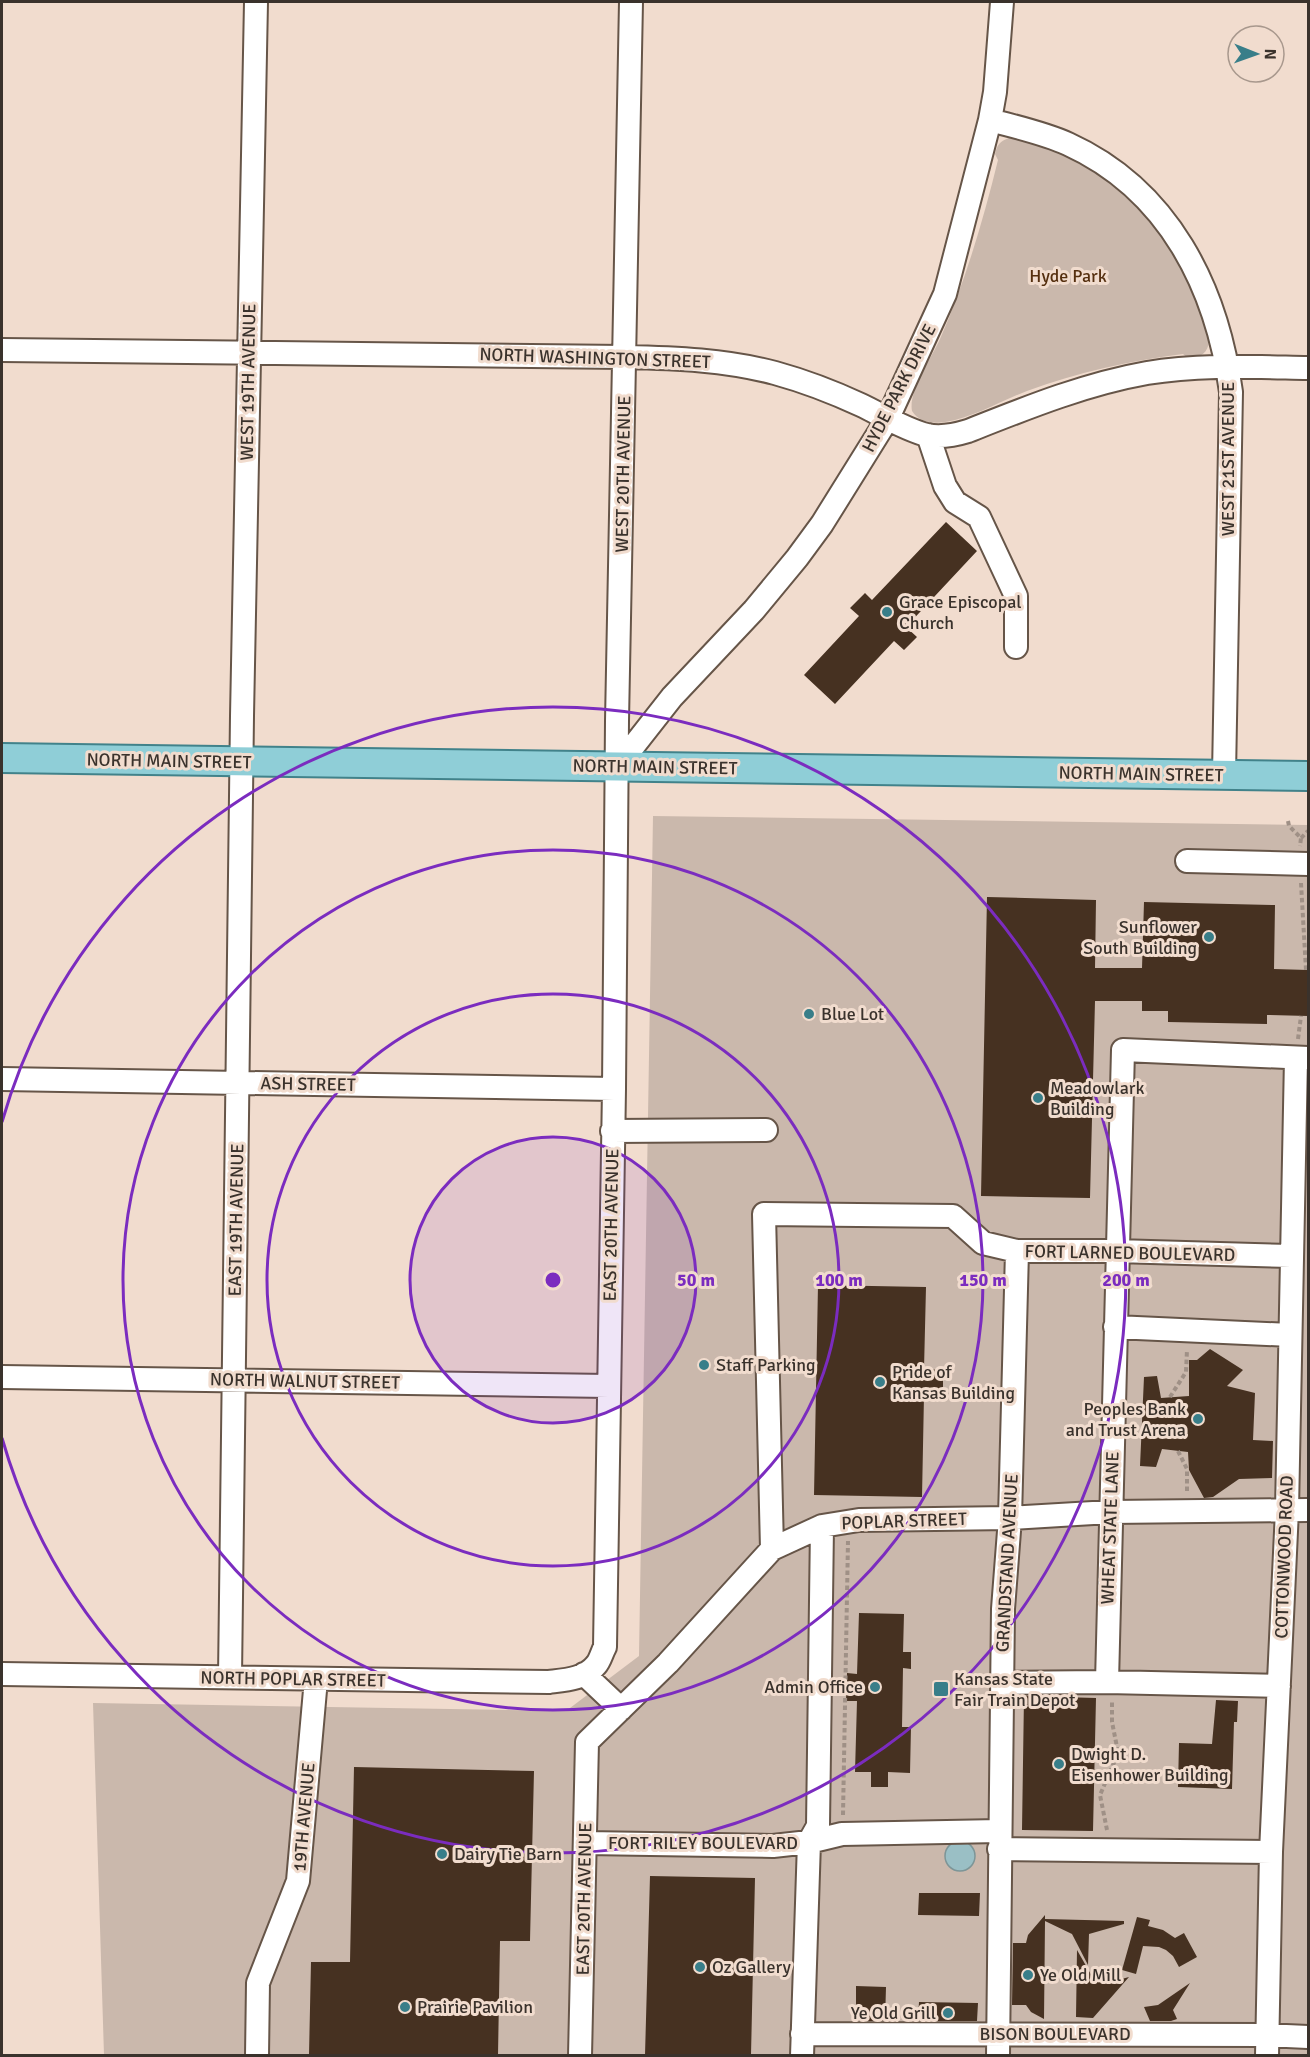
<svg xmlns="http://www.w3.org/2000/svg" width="1310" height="2057" viewBox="0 0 1310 2057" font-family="Signika,sans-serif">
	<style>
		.green { fill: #cab8ac }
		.water { fill: #9abfc5; stroke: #7d9597; stroke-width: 1.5 }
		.building { fill: #463121 }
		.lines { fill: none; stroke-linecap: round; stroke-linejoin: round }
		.minor-casing { stroke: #665548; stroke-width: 26 }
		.major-casing { stroke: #41828a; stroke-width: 32 }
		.path { stroke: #9f9086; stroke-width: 4; stroke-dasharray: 4.5 3; stroke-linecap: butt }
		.minor { stroke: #fff; stroke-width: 22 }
		.major { stroke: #8fced7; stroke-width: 28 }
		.ring { fill: none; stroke: #7b2cbf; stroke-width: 3 }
		.poi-dot { fill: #387e89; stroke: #f1dcce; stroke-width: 2 }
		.labels { text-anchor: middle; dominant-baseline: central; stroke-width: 6; stroke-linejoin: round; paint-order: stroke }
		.park-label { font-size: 18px; fill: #552f0f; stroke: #f1dcce }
		.street-label { font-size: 18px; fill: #3a322c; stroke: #f1dcce }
		.poi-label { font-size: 18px; fill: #3a322c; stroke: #f1dcce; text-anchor: start }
		.centre { fill: #7b2cbf; stroke: #f1dcce; stroke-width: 3 }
		.ring-label { font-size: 18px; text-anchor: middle; font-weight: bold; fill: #7b2cbf; stroke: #f1dcce; stroke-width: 6; stroke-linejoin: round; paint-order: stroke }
	</style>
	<rect width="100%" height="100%" fill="#f1dcce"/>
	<path class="green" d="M1009,138C1029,139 1048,148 1065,156C1127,186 1173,238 1198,301C1204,313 1206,328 1209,341C1208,353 1201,357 1189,359L1183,354C1130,361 1078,372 1027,391C1000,401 973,418 945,422C932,424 919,422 912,411C908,392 932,357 940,339C965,282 983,221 998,160L995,154C997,145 1000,141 1009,138Z
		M653,816L1308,825V2055H104L93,1703L566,1711L639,1656Z"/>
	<path class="water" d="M945 1856a15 15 0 1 1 30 0a15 15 0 1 1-30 0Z"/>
	<path class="building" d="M946,522L977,551L906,627L917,637L904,650L894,641L835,704L804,675L859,616L850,608L865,593L872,600Z
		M987,897L1096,900L1095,968H1142L1144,902L1275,905L1274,969L1308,970V1016L1267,1015V1024L1168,1022V1011H1142V1001H1095L1090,1198L981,1196Z
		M818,1285L926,1287L924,1369L943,1370V1396L924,1395L922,1497L814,1495Z
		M1210,1349L1243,1370L1227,1386L1255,1393L1253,1440L1273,1441L1272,1478L1239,1479L1213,1497L1204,1498L1189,1470L1188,1452L1162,1449L1156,1467L1140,1466L1144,1377L1157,1376L1161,1398L1189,1396V1360H1197Z
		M859,1613L904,1614L903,1652H911V1669L903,1668L902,1727H911L910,1773L888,1772V1787H871V1772H855L857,1701H846L847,1673L857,1674Z
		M1024,1696L1096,1698L1093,1831L1022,1830Z
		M1216,1700L1238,1701L1237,1722H1234L1232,1789L1178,1787L1179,1743L1212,1744Z
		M354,1767L534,1771L530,1941H500L498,2055H309L311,1962H350Z
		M650,1876L755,1878L751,2055H645Z
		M919,1893H980L979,1916L918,1915Z
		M1045,1915V1919L1124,1921V1924L1089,1934L1088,1965L1072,1934L1045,1921L1044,2019L1031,2012L1026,2005H1012L1013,1943H1026L1028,1935Z
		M1137,1917L1150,1920L1148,1926L1163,1930L1175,1938L1184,1933L1197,1957L1179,1967L1173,1956L1166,1950L1159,1947L1143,1946L1136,1974L1122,1970Z
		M1077,1950L1093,1978L1098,1982L1107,1983L1129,1977L1093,2018L1076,2017Z
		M1190,1983L1173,2010L1177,2019L1171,2021H1150L1144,2007L1158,2005Z
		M856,1986L886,1987L885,2021H856Z
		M919,2002L978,2003L977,2021H918Z"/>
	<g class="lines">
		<defs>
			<path id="minor" d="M990,120C1016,127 1044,133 1068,144C1169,190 1217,288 1231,392L1224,775
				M2,350L625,357C676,358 726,360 775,373C804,381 833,392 861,405C882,415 904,429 927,435C941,438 955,435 968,431C1026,408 1085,384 1147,373C1200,364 1255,367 1308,368
				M928,435L945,486L955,502L979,517L1016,596V647
				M617,767L672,697L754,610L797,558L822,524L888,418L945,294L990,120L995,92L1002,2
				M1187,861L1308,864
				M2,1079L614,1089
				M612,1131L766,1130
				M1115,1327L1290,1335
				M2,1377L608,1386
				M772,1549L764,1214L953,1216L983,1243L1017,1251H1116L1291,1256
				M2,1674L549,1682C565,1680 585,1679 596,1665C600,1661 602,1652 605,1647L614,1089L617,721L631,2
				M584,1674L621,1709
				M230,1677L242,716L256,2
				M1107,1682L1123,1050L1308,1058
				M1002,1683L1107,1682L1279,1686
				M586,1843L773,1846L809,1842L842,1834L999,1831
				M999,1849L1271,1852
				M802,2034L1267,2035L1308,2037
				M257,2056L258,1983L298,1881L316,1679
				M580,2056L587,1742L668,1663L772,1549L822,1526L859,1520L1010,1518L1110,1512L1308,1510
				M802,2056L809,1842L818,1826L822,1526
				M998,2056L1003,1609L1010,1518L1017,1251
				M1267,2056L1271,1852L1287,1510L1296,1058"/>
			<path id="major" d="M2,758L1308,776"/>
		</defs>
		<use href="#minor" class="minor-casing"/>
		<use href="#major" class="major-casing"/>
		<path class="path" d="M1288,821L1289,826L1301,838L1300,846
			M1301,838L1308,831
			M1301,883L1306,970
			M1298,1039L1301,1016
			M1170,1397L1186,1372L1187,1350
			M1178,1451L1187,1469V1492
			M843,1815L848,1541
			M1107,1830L1100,1795L1116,1758L1117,1747L1112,1722V1701"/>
		<use href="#minor" class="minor"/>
		<use href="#major" class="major"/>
	</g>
	<circle cx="553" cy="1280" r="143" fill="#7b2cbf" fill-opacity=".12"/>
	<g class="ring">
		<circle cx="553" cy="1280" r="143"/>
		<circle cx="553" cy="1280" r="286"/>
		<circle cx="553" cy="1280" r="430"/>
		<path d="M2 1122A573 573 0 1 1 2 1438"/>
	</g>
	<g class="poi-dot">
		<circle cx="887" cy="612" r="6"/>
		<circle cx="1209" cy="937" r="6"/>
		<circle cx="809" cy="1014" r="6"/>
		<circle cx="1038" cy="1098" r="6"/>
		<circle cx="704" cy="1365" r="6"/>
		<circle cx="880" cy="1382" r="6"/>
		<circle cx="1198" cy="1419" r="6"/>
		<circle cx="875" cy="1687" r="6"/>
		<rect x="933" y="1681" width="16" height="16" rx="3"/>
		<circle cx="1059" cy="1764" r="6"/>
		<circle cx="442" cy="1854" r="6"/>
		<circle cx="700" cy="1967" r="6"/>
		<circle cx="1028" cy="1975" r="6"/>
		<circle cx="405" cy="2007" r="6"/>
		<circle cx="948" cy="2013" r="6"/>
	</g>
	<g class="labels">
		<g class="park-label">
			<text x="1068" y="276">Hyde Park</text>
		</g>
		<g class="street-label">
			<text transform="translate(595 358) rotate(2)">NORTH WASHINGTON STREET</text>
			<text transform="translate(248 382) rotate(-89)">WEST 19TH AVENUE</text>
			<text transform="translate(899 388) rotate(-63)">HYDE PARK DRIVE</text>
			<text transform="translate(1228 459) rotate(-90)">WEST 21ST AVENUE</text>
			<text transform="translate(623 474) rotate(-89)">WEST 20TH AVENUE</text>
			<text transform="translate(169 761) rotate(1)">NORTH MAIN STREET</text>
			<text transform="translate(655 767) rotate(1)">NORTH MAIN STREET</text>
			<text transform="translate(1141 774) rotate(1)">NORTH MAIN STREET</text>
			<text transform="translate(308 1084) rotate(1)">ASH STREET</text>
			<text transform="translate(236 1220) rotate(-89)">EAST 19TH AVENUE</text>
			<text transform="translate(611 1225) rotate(-89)">EAST 20TH AVENUE</text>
			<text transform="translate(1130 1253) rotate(1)">FORT LARNED BOULEVARD</text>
			<text transform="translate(305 1381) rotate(1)">NORTH WALNUT STREET</text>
			<text transform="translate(904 1521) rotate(-2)">POPLAR STREET</text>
			<text transform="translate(1110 1528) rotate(-88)">WHEAT STATE LANE</text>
			<text transform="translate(1284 1557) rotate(-88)">COTTONWOOD ROAD</text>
			<text transform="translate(1007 1563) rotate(-87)">GRANDSTAND AVENUE</text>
			<text transform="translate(293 1679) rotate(1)">NORTH POPLAR STREET</text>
			<text transform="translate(304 1817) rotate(-85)">19TH AVENUE</text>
			<text x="703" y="1843">FORT RILEY BOULEVARD</text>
			<text transform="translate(584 1899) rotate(-89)">EAST 20TH AVENUE</text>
			<text x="1055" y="2034">BISON BOULEVARD</text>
		</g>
		<g class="poi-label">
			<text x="899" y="602">Grace Episcopal<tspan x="899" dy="21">Church</tspan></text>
			<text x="1197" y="927" text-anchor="end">Sunflower<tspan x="1197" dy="21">South Building</tspan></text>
			<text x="821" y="1014">Blue Lot</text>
			<text x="1050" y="1088">Meadowlark<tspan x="1050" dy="21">Building</tspan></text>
			<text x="716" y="1365">Staff Parking</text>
			<text x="892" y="1372">Pride of<tspan x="892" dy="21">Kansas Building</tspan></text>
			<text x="1186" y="1409" text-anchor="end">Peoples Bank<tspan x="1186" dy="21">and Trust Arena</tspan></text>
			<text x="954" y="1679">Kansas State<tspan x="954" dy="21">Fair Train Depot</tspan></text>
			<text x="863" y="1687" text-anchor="end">Admin Office</text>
			<text x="1071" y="1754">Dwight D.<tspan x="1071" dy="21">Eisenhower Building</tspan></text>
			<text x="454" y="1854">Dairy Tie Barn</text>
			<text x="712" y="1967">Oz Gallery</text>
			<text x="1040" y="1975">Ye Old Mill</text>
			<text x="417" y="2007">Prairie Pavilion</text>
			<text x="936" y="2013" text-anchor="end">Ye Old Grill</text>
		</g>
	</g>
	<circle cx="553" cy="1280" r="9" class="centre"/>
	<g class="ring-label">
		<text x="696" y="1286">50 m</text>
		<text x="839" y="1286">100 m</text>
		<text x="983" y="1286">150 m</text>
		<text x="1126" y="1286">200 m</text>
	</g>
	<rect width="1310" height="2057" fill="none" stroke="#3a322c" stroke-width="6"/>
	<g transform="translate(1256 54) rotate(91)"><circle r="28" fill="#f1dcce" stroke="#a8988d" stroke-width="1.5"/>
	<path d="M0-4.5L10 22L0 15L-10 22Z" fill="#387e89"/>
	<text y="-9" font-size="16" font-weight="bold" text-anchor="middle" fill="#3a322c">N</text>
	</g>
</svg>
